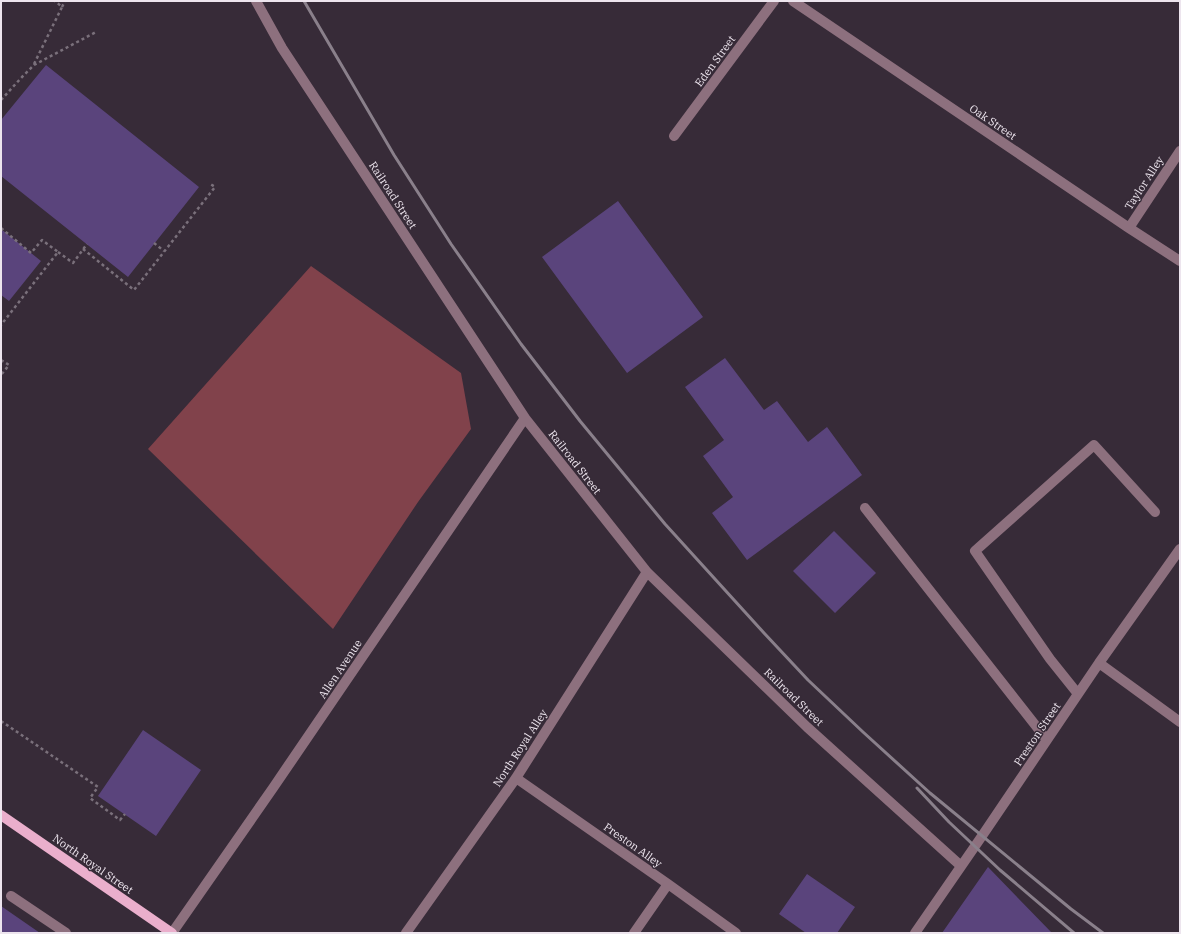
<svg xmlns="http://www.w3.org/2000/svg" width="1181" height="934" viewBox="0 0 1181 934" font-family="'IBM Plex Serif',serif">
	<style>
		.green { fill: #81424b }
		.building { fill: #5a447c }
		.lines { fill: none; stroke-linecap: round; stroke-linejoin: round }
		.path { stroke: #7a707b; stroke-width: 2.5; stroke-dasharray: 3 3; stroke-linecap: butt }
		.minor { stroke: #8d707e; stroke-width: 10 }
		.major { stroke: #eaafcc; stroke-width: 10 }
		.rail { stroke: #8a808b; stroke-width: 3 }
		.labels { text-anchor: middle; dominant-baseline: central; stroke-width: 3; stroke-linejoin: round; paint-order: stroke }
		.street-label { font-size: 11px; fill: #ede5ee; stroke: #372b38 }
	</style>
	<rect width="100%" height="100%" fill="#372b38"/>
	<path class="green" d="M311,266L461,373L471,429L418,502L333,629L148,449Z"/>
	<path class="building" d="M46,65L199,187L128,277L1,176V120Z
		M618,201L703,317L627,373L542,257Z
		M1,229L41,261L9,301L1,295Z
		M725,358L764,410L777,401L808,442L827,427L862,475L747,560L712,513L733,497L703,456L724,440L685,387Z
		M834,531L876,573L835,613L793,571Z
		M143,730L201,770L156,836L98,796Z
		M988,867L1052,933H942Z
		M807,874L855,907L837,933H806L779,914Z
		M1,906L40,933H1Z"/>
	<g class="lines">
		<path class="path" d="M62,7L65,1
			M34,64L62,7L55,1
			M1,100L22,77L34,65L96,32
			M1,228L31,253L42,240L58,252L1,325
			M154,243L164,251
			M83,249L134,290L215,187L209,183
			M58,252L73,263L87,244
			M1,360L9,365L1,375
			M1,721L98,787L90,798L120,820L125,814"/>
		<path class="minor" d="M256,1L282,48L525,418L647,572L807,727L961,866
			M793,1L1129,228L1180,261
			M674,136L774,1
			M1129,228L1180,151
			M865,508L1047,740
			M1099,663L1180,722
			M1078,694L1050,659L975,551L1094,445L1155,512
			M516,778L668,884L736,933
			M11,896L66,933
			M172,933L273,788L525,418
			M406,933L516,778L647,572
			M634,933L668,884
			M915,933L982,836L1099,663L1180,549"/>
		<path class="major" d="M1,815L172,933"/>
		<path class="rail" d="M304,1L394,155L451,244L521,344L580,421L665,524L764,633L808,680L863,732L930,793L1071,909L1103,933
			M917,788L949,822L1000,870L1074,933"/>
	</g>
	<g class="labels">
		<g class="street-label">
			<text transform="translate(715 61) rotate(-54)">Eden Street</text>
			<text transform="translate(993 122) rotate(34)">Oak Street</text>
			<text transform="translate(1144 183) rotate(-57)">Taylor Alley</text>
			<text transform="translate(393 195) rotate(57)">Railroad Street</text>
			<text transform="translate(575 462) rotate(52)">Railroad Street</text>
			<text transform="translate(340 669) rotate(-56)">Allen Avenue</text>
			<text transform="translate(794 697) rotate(44)">Railroad Street</text>
			<text transform="translate(1037 734) rotate(-56)">Preston Street</text>
			<text transform="translate(520 748) rotate(-57)">North Royal Alley</text>
			<text transform="translate(633 845) rotate(35)">Preston Alley</text>
			<text transform="translate(93 864) rotate(35)">North Royal Street</text>
		</g>
	</g>
	<rect width="1181" height="934" fill="none" stroke="#ede5ee" stroke-width="4"/>
</svg>
